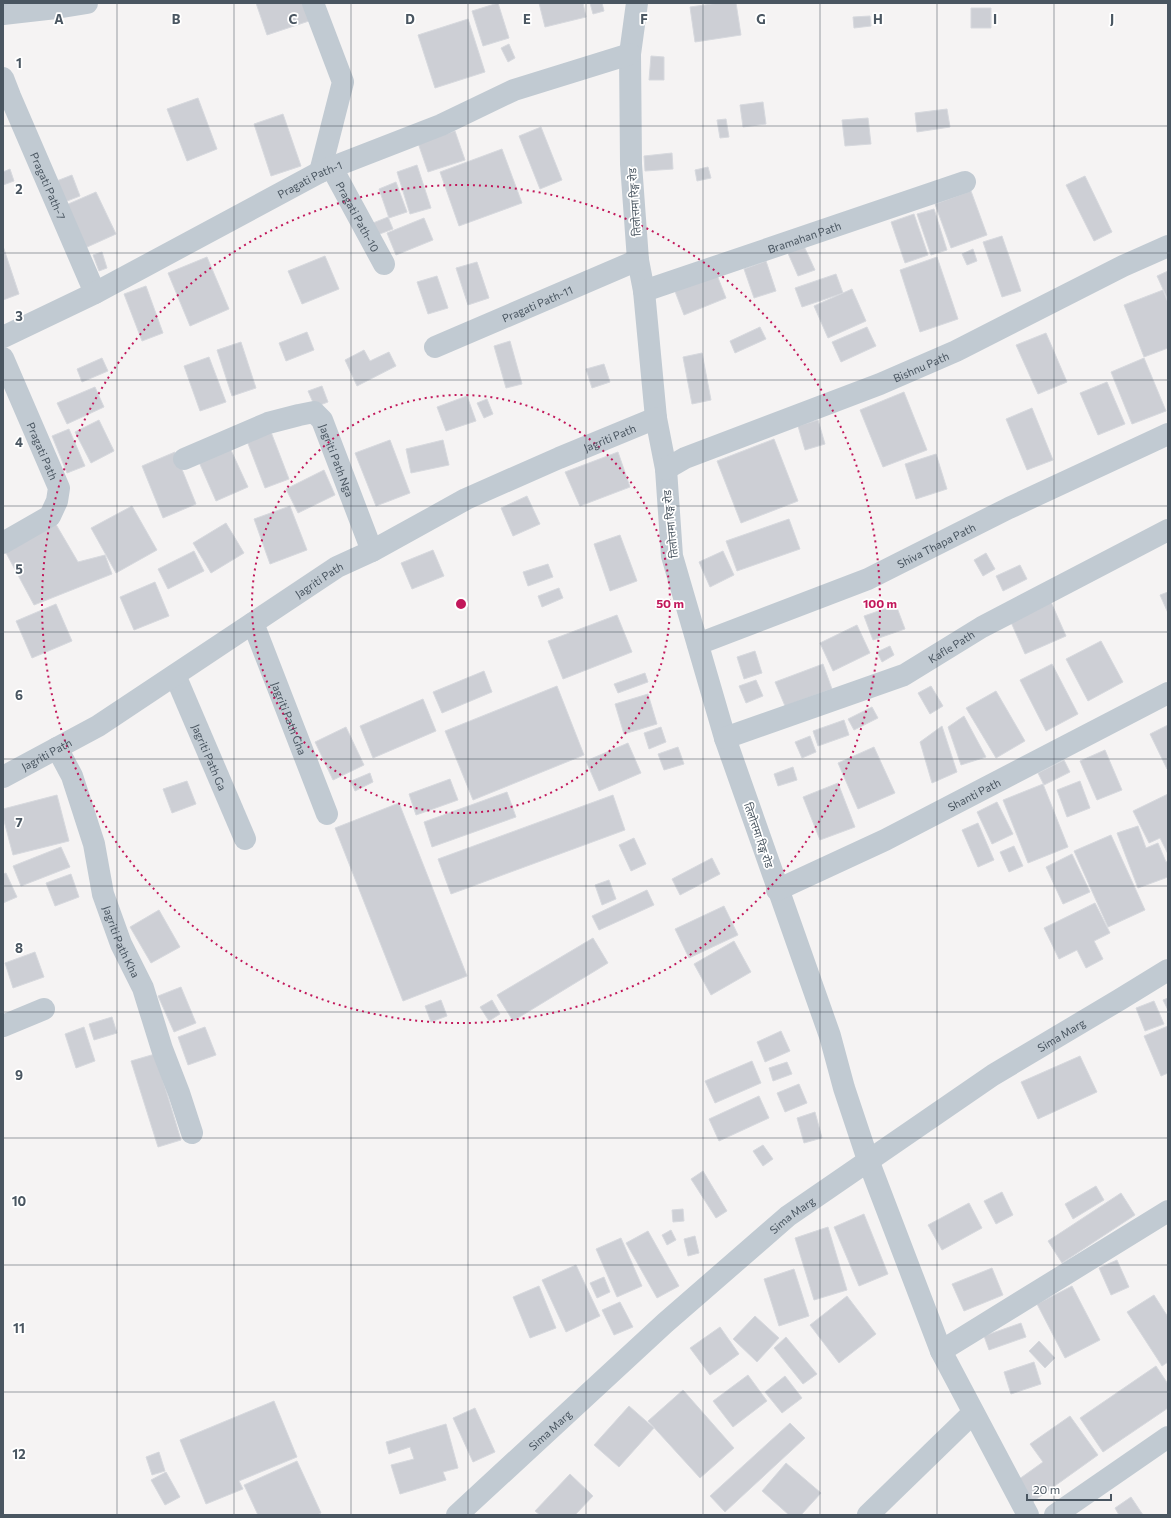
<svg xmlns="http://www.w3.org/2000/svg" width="1171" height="1518" viewBox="0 0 1171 1518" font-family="Commissioner,'Noto Sans Devanagari',sans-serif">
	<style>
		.building { fill: #cdcfd5; stroke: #d7d9de }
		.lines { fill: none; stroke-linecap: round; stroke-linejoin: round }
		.minor { stroke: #c1cad2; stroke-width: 22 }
		.grid { fill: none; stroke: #4a5661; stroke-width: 1; stroke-opacity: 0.55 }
		.ring { fill: none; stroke: #c2185b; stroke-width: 2; stroke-dasharray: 2 4 }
		.labels { text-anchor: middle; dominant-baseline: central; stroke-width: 3.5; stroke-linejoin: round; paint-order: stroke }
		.street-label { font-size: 11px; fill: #4a5661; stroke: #fff }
		.grid-label { font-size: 13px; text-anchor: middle; font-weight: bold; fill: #4a5661; stroke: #fff; stroke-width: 3.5; stroke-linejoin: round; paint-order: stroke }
		.centre { fill: #c2185b; stroke: #fff; stroke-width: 2 }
		.ring-label { font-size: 12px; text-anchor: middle; font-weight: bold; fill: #c2185b; stroke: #fff; stroke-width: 3.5; stroke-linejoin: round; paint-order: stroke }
	</style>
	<rect width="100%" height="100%" fill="#f5f3f3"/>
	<path class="building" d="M256,3H303L309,21L267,35Z
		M498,3L509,38L483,46L472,11Z
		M539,3H583L586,17L545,27Z
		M590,3H602L604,11L593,14Z
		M719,3H736L741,35L695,42L690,7Z
		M971,8H991V28H971Z
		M870,16L871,26L854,28L853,17Z
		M468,19L485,72L435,88L418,35Z
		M509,44L515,58L508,62L501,48Z
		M651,56L664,57V80H649Z
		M198,98L217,149L187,161L167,109Z
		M763,102L766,124L743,127L740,105Z
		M947,109L950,127L917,132L915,113Z
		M283,114L301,166L271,176L254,124Z
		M868,118L871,144L845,146L842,120Z
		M726,119L729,137L720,138L717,120Z
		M541,127L562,180L540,189L519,136Z
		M455,131L465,160L428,172L418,143Z
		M502,149L522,203L459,226L440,172Z
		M672,153L673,169L645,171L644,156Z
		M417,165L431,208L410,214L397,172Z
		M708,167L711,178L697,181L695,170Z
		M10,169L14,181L3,185V172Z
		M72,175L80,196L62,203L54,182Z
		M1085,176L1112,232L1094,241L1066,185Z
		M396,182L407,212L389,218L379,189Z
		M971,191L987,235L951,248L935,204Z
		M96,192L116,234L85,248L66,205Z
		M934,209L947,250L931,255L917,214Z
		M914,214L928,255L905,263L891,222Z
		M388,217L393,229L377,235L373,223Z
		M424,218L433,240L396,255L387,233Z
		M1002,236L1021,291L1002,297L983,242Z
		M803,244L815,270L798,276L787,251Z
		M3,246L19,294L3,300Z
		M973,249L977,261L967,265L962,254Z
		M102,252L107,268L99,271L93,255Z
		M325,256L339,289L302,304L288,271Z
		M207,257L229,309L190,326L168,273Z
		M937,257L958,319L920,332L900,270Z
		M766,261L776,291L754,298L744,269Z
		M477,262L489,298L468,305L456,268Z
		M715,270L726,298L684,315L673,286Z
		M1168,271V300L1157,276Z
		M836,274L843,293L802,307L795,288Z
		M437,276L448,308L428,314L417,282Z
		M146,286L163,333L142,341L124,294Z
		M852,289L866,321L828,338L814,306Z
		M1163,290L1168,303V348L1144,357L1124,305Z
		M760,327L766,339L735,353L730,341Z
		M867,327L876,346L841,362L832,342Z
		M307,332L314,350L286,361L279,343Z
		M1046,333L1067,382L1038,394L1016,345Z
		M510,341L522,384L506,388L494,346Z
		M241,342L256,388L232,396L217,350Z
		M364,350L370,361L389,352L396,366L357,386L345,360Z
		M702,353L711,400L692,404L683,357Z
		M209,357L226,402L200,411L184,366Z
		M102,358L108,371L82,382L77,369Z
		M1144,358L1166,411L1132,424L1111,372Z
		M604,364L610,382L592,388L586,369Z
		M1107,382L1125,424L1098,435L1080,393Z
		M322,386L328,402L315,407L308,391Z
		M95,387L104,407L67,424L57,403Z
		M904,392L927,450L883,467L860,410Z
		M467,396L476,421L446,431L437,407Z
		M487,399L493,414L484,418L477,403Z
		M1032,408L1053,460L1027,470L1006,419Z
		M99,420L114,451L91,463L75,432Z
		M818,420L825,444L805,450L798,426Z
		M69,429L85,466L67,473L52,436Z
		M271,432L289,479L265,488L247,441Z
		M774,439L798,501L741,523L717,461Z
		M390,440L410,493L376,506L355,453Z
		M443,440L449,465L411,473L406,449Z
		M230,448L248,487L216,501L199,462Z
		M175,452L196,504L163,518L142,466Z
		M618,452L630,487L580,506L565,472Z
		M936,454L947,489L916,499L905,464Z
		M324,470L335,495L298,513L286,489Z
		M527,496L540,524L513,536L501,508Z
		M132,506L157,550L116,573L91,528Z
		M290,506L307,550L270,564L254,519Z
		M789,519L800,549L737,571L726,541Z
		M54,521L78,562L105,555L112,574L34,605L5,551Z
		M226,523L244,553L211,573L193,543Z
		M620,535L637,581L610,591L594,544Z
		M433,550L444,576L412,589L401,563Z
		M194,551L204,571L168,589L158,569Z
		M723,551L734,575L710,587L699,562Z
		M986,553L995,569L983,576L974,560Z
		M548,564L553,577L528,586L523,572Z
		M1020,565L1027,579L1003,591L996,576Z
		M155,582L169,616L134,630L120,597Z
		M559,588L563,598L542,607L538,596Z
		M1168,592V613L1160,595Z
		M1051,602L1066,636L1025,654L1010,620Z
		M56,604L72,641L32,658L16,621Z
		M896,605L905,629L873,640L864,616Z
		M617,615L632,652L563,679L548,641Z
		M857,625L870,653L833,671L820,643Z
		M1101,641L1123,682L1088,701L1066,659Z
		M890,646L894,655L882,662L877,652Z
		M755,651L762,673L744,679L737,657Z
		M823,664L832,689L785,706L775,682Z
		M1052,664L1078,714L1046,731L1020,680Z
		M484,671L492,692L442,713L433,692Z
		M645,673L648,682L618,693L614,684Z
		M756,680L763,696L746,703L739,686Z
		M557,686L584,755L473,800L445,731Z
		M931,686L943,706L930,714L918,693Z
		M996,691L1025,741L996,758L966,708Z
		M648,694L657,724L624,734L615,704Z
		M423,699L436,731L373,758L360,726Z
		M872,707L878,718L854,730L848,719Z
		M964,716L986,757L961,765L948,727Z
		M844,720L849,735L818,746L813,731Z
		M1168,725V768L1167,769L1150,734Z
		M942,726L957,772L932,783L920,742Z
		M346,727L364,765L333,780L315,742Z
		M661,727L666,742L649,749L644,733Z
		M810,736L816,752L802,758L795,742Z
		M628,743L641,773L599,791L586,761Z
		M678,747L684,764L664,770L658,754Z
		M874,747L895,793L858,809L838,763Z
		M1105,750L1122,790L1097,800L1080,761Z
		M1064,760L1070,772L1044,785L1038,773Z
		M793,767L797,780L778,786L774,774Z
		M370,773L373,782L355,791L351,781Z
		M450,779L458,800L416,815L409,794Z
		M187,781L196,804L172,813L163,789Z
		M1080,781L1090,808L1067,817L1057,790Z
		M838,783L855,827L820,840L803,797Z
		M1043,784L1068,847L1028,863L1003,800Z
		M507,792L516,817L432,847L424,822Z
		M1168,794V854L1160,838L1149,843L1133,811Z
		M57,795L69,841L13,855L3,817V809Z
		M613,795L625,830L451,894L438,859Z
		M997,802L1013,834L992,844L977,812Z
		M399,803L467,976L403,1001L335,828Z
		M978,823L994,860L978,867L962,830Z
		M1138,826L1146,848L1158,843L1166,862L1168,861V877L1138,888L1117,833Z
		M1111,835L1145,910L1108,927L1074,851Z
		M634,838L646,864L631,871L619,845Z
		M1014,846L1023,866L1009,872L1000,852Z
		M61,847L70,867L21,886L13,866Z
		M1072,854L1090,892L1063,904L1046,867Z
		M712,858L720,874L680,895L672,879Z
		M6,873L17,897L3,903V874Z
		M71,874L79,897L55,906L46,883Z
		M609,880L616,899L602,905L595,885Z
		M647,890L654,905L599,930L592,916Z
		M1095,903L1110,933L1094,941L1103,959L1086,968L1077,950L1059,959L1044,928Z
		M724,906L738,935L689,958L675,929Z
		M159,910L180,947L151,963L130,927Z
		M593,938L608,963L513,1021L497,995Z
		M734,941L751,972L711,995L694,964Z
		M35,952L44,977L13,988L5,963Z
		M181,987L196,1023L174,1032L158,996Z
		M1168,998V1010L1163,1000Z
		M441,1000L447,1016L431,1022L425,1006Z
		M492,1000L500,1014L489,1021L480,1007Z
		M1154,1001L1164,1024L1145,1031L1136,1008Z
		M112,1017L117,1033L94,1040L89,1024Z
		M1168,1026V1073L1161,1076L1144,1036Z
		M84,1027L95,1061L76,1068L65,1034Z
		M205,1027L216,1055L188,1065L178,1037Z
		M781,1031L790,1051L765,1062L757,1042Z
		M155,1054L181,1140L158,1147L131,1061Z
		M1080,1056L1097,1092L1038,1119L1021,1082Z
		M752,1061L761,1083L715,1103L705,1081Z
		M787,1062L792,1074L773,1081L769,1068Z
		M799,1084L807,1103L785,1112L777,1093Z
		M759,1096L769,1118L719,1141L709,1119Z
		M815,1112L822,1138L804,1143L797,1118Z
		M763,1145L773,1159L763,1166L753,1151Z
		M703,1171L727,1211L716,1218L691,1179Z
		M1096,1186L1104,1200L1073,1219L1065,1204Z
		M1002,1192L1013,1215L996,1224L984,1201Z
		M1121,1193L1135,1215L1062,1263L1048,1241Z
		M969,1203L982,1228L942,1250L928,1225Z
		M683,1209L684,1221L673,1222L672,1210Z
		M864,1214L888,1274L859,1286L834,1227Z
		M828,1227L847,1290L814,1300L795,1238Z
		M671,1230L676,1240L667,1245L662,1235Z
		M648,1231L679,1286L657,1298L626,1243Z
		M695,1236L699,1253L688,1256L684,1239Z
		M621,1238L642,1286L617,1297L596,1249Z
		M1117,1260L1129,1287L1111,1295L1099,1268Z
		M576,1265L600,1316L566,1332L542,1280Z
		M992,1268L1003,1295L964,1311L952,1284Z
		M794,1269L809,1316L779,1326L764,1279Z
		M604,1277L610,1292L597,1298L590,1283Z
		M539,1286L556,1328L530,1338L513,1297Z
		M1072,1286L1100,1340L1065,1358L1037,1304Z
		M1154,1295L1168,1317V1362L1162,1366L1127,1312Z
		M847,1296L876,1334L839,1363L810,1325Z
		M620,1302L633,1327L614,1335L602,1310Z
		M755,1316L779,1338L757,1362L733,1339Z
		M1021,1323L1026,1337L989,1350L984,1336Z
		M720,1327L739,1354L710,1375L690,1348Z
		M786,1337L817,1374L803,1384L774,1348Z
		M1039,1341L1055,1358L1045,1368L1029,1351Z
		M1034,1362L1041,1384L1011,1394L1004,1372Z
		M1156,1366L1168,1384V1408L1103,1452L1080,1418Z
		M748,1375L767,1401L733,1427L713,1401Z
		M785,1376L802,1398L782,1413L765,1392Z
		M683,1390L734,1448L700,1478L648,1421Z
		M274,1401L297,1457L239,1481L243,1489L206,1504L180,1440Z
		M629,1406L654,1428L619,1467L594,1445Z
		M475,1408L495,1452L473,1462L453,1418Z
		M1070,1416L1098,1455L1031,1503L1015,1482L1043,1462L1030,1444Z
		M790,1423L805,1438L725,1512L710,1496Z
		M446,1424L458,1468L443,1472L446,1480L400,1494L391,1465L414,1459L410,1447L389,1454L386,1442Z
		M159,1452L165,1471L152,1475L146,1457Z
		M297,1461L321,1513L317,1515H258L244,1485Z
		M786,1463L821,1493L801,1515H789L762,1491Z
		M166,1472L180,1497L165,1505L151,1480Z
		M570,1474L593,1496L575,1515H540L535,1511Z
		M1131,1497L1143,1515H1119L1115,1508Z"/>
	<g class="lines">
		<g class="minor">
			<path d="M313,3L343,82L320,172"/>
			<path d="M637,3L630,54L631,164L638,260L644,291L656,418L666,469L672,556L725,738L830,1036L844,1088L868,1160L941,1351L1028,1515"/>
			<path d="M3,14L56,8L87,3"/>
			<path id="s1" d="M3,78L10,96L95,293"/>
			<path id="s2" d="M332,168L384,264"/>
			<path id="s3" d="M644,291L965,182"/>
			<path id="s4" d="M3,337L95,293L320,172L441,125L514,90L630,54"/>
			<path id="s5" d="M435,347L638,260"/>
			<path id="s6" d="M3,358L59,488L57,501L50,516L3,543"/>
			<path id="s7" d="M184,459L268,423L299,415L314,412L322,420L372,551"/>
			<path id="s8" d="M666,469L685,458L880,384L956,351L1123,266L1168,246"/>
			<path id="s9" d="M253,623L327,814"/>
			<path id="s10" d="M698,644L868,579L1009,508L1168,434"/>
			<path id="s11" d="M175,675L245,839"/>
			<path id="s12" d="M725,738L904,675L982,627L1168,530"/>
			<path id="s13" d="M57,748L72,776L94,844L103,894L121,944L143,988L162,1049L179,1093L192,1133"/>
			<path id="s14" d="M3,777L98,726L337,567L372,551L466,499L559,458L656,418"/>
			<path id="s15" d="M777,890L885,840L1168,693"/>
			<path d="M3,1026L44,1009"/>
			<path d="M941,1351L1168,1211"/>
			<path id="s16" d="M457,1515L665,1323L788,1216L993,1075L1119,1000L1168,970"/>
			<path d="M868,1515L973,1413"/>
			<path d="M1055,1515L1168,1437"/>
		</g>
	</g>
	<path class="grid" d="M117,3V1515M234,3V1515M351,3V1515M468,3V1515M586,3V1515M703,3V1515M820,3V1515M937,3V1515M1054,3V1515M3,126H1168M3,253H1168M3,380H1168M3,506H1168M3,632H1168M3,759H1168M3,886H1168M3,1012H1168M3,1138H1168M3,1265H1168M3,1392H1168"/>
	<g class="ring">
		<circle cx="461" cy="604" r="209"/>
		<circle cx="461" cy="604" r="419"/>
	</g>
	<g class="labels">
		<g class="street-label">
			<text stroke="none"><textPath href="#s4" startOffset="345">Pragati Path-1</textPath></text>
			<text stroke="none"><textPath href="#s1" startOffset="117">Pragati Path-7</textPath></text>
			<text transform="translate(634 202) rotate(-94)">तिलोत्तमा रिङ्ग रोड</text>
			<text stroke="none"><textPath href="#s2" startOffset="55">Pragati Path-10</textPath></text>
			<text stroke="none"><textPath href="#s3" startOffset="169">Bramahan Path</textPath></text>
			<text stroke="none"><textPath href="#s5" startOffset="111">Pragati Path-11</textPath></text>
			<text stroke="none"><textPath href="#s8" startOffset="275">Bishnu Path</textPath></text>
			<text stroke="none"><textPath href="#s14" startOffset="697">Jagriti Path</textPath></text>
			<text stroke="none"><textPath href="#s6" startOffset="101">Pragati Path</textPath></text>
			<text stroke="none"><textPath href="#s7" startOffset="193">Jagriti Path Nga</textPath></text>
			<text transform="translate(670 524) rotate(-96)">तिलोत्तमा रिङ्ग रोड</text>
			<text stroke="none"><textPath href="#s10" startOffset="258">Shiva Thapa Path</textPath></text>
			<text stroke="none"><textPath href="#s14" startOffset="373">Jagriti Path</textPath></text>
			<text stroke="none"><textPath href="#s12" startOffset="245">Kafle Path</textPath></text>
			<text stroke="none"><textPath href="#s9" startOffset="102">Jagriti Path Gha</textPath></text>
			<text stroke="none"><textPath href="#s14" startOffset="49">Jagriti Path</textPath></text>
			<text stroke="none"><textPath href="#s11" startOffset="89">Jagriti Path Ga</textPath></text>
			<text stroke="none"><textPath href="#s15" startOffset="219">Shanti Path</textPath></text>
			<text transform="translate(759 835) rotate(71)">तिलोत्तमा रिङ्ग रोड</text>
			<text stroke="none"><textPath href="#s13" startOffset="205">Jagriti Path Kha</textPath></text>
			<text stroke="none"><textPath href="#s16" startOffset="774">Sima Marg</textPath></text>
			<text stroke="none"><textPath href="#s16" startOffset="450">Sima Marg</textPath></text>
			<text stroke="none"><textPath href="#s16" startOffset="126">Sima Marg</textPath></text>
		</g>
	</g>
	<g class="grid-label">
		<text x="59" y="24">A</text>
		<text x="176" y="24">B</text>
		<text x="293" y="24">C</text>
		<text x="410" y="24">D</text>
		<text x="527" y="24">E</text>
		<text x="644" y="24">F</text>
		<text x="761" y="24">G</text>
		<text x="878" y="24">H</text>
		<text x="995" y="24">I</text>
		<text x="1112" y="24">J</text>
		<text x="19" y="68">1</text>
		<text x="19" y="194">2</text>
		<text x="19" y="321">3</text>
		<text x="19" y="447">4</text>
		<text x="19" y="574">5</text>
		<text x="19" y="700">6</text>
		<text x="19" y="827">7</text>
		<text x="19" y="953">8</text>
		<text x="19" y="1080">9</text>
		<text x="19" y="1206">10</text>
		<text x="19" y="1333">11</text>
		<text x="19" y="1459">12</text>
	</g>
	<circle cx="461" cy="604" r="6" class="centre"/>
	<g class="ring-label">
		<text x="670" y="608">50 m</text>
		<text x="880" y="608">100 m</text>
	</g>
	<rect width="1171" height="1518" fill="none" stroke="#4a5661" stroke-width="8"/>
	<path d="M1027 1494v6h84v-6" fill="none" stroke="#4a5661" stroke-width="2"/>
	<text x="1033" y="1494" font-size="12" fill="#4a5661" stroke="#ffffff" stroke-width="3" paint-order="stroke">20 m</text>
</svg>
